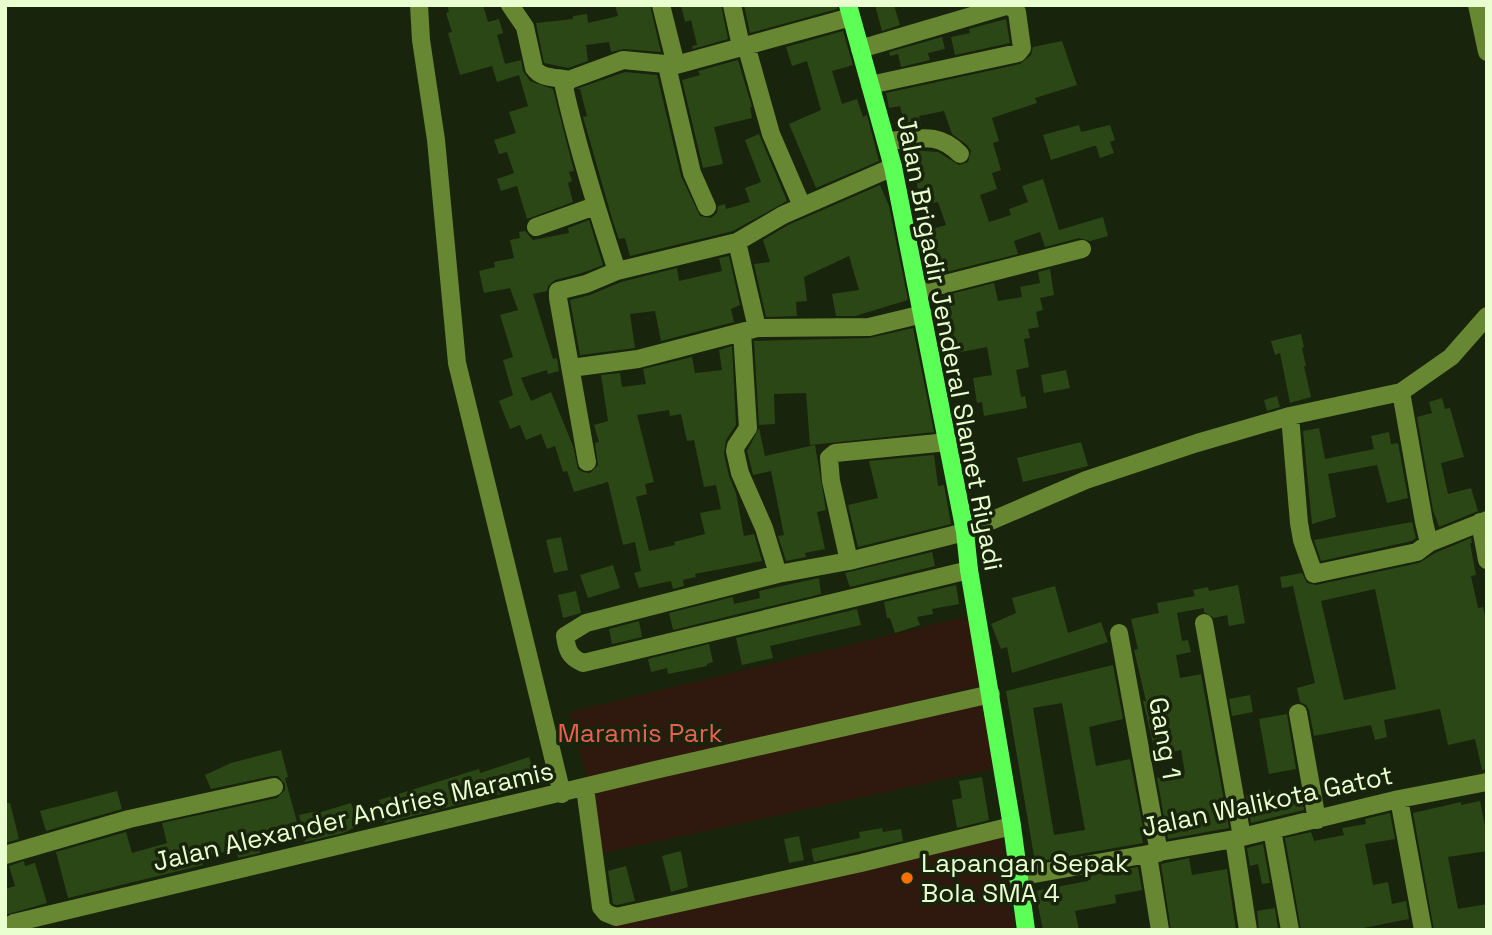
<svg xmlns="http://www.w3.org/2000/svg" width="1492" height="935" viewBox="0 0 1492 935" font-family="'Space Grotesk',sans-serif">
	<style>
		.green { fill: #2f180e }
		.building { fill: #2c4716; fill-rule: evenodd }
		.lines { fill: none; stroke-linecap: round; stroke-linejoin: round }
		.minor { stroke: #678733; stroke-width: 18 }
		.major { stroke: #5bff56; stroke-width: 18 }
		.poi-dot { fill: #fa6f00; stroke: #18240c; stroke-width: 2.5 }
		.labels { text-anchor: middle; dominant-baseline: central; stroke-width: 7; stroke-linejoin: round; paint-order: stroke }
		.street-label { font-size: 26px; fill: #e9ffcf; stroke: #18240c }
		.park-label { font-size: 26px; fill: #ea5f50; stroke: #18240c }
		.poi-label { font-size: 26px; fill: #e9ffcf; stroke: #18240c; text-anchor: start }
	</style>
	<rect width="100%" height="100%" fill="#18240c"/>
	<path class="green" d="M969,616L983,685L588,783L569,712Z
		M989,699L1002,767L599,854L588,793Z
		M1001,830L1015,930H613L612,925Z"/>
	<path class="building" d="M447,5H483L488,22L499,19L503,33L497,35L505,64L521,60L523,71L530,81L553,89L574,171L569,172L572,181L568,183L573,202L527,219L517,186L501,191L497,179L514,173L507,152L499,154L494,140L516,133L509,112L528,106L519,75L497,82L492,66L460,75L448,33L452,32L446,13L449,12Z
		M615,5H650L661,52L624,49L611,52L609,42L586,45L588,61L568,68L544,63L536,23L573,19V16L587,14L588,23L618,16Z
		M681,5H721L728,39L693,49L692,46L697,45L691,20L685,22Z
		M744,5H837V9L750,33Z
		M875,5H894L900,25L882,31Z
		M1006,19L1010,43L955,55L951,37L970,33L969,29Z
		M843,31L853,65L832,71L842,104L857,99L863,117L867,115L879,161L816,188L789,124L821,110L807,61L792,66L786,47Z
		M942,37L945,49L928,53L930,60L901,67L898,54L890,56L889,52Z
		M1062,41L1077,85L1035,98L1037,103L992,118L999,141L993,143L1001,170L992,173L997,189L980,195L989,222L1011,215L1009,209L1028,202L1022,186L1043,179L1059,230L1103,217L1108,236L1090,241L1079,238L1045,247L1040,232L1014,241L1018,254L934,275L925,231L946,225L938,202L920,205L912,150L938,152L959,165L968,162L971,151L967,145L952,134L944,111L919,116L921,127L906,128L900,106L889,108L886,93L1020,64L1031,55L1033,47Z
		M738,60L752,107H750L752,118L714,127L723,164L703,168L682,80L700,75L698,71Z
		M625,72L657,75L681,176L700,216L711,218L717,213L718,206L725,204L726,209L750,202L745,188L761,182L745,140L759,134L787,201L733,231L630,256L625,238L619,239L613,222L583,117L587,116L580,89H576Z
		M1079,125L1081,132L1110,125L1115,140L1110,142L1114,153L1100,158L1096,146H1094L1051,160L1043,135Z
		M880,185L889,206L908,300L855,316H836L832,294L859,290L849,256L804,277L807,301L796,302L797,316L766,317L754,264L770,262L763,240L788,225Z
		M589,220L603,265L582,273L555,280L548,286L547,291L533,294L553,359L557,358L559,371L548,374L547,370L521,378L531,401L551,392L573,446L578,469L583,472L590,473L598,465L595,443L599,442L594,425L608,421L601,375L620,373L622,387L646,384L643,369L692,357L695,373L722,370L719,350L732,346L736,425L726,440L724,454L729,476L736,493L744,536L754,534L762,561L695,574L696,577L683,580L684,586L673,589L671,581L639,588L634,573L641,571L635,542L623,545L608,482L574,492L567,471L563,472L555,446L547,449L541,434L526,440L520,425L510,429L499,401L513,395L503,360L513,357L500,315L518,310L510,288L484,293L479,271L495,267L494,262L514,258L510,240L520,238L519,232L525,231L533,240L569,233L568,228ZM669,410L670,416L681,414L687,441L694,440L704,487L716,485L721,509L700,513L705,534L674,542L675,545L649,551L636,497L647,494L645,484L654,482L637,415Z
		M729,256L740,305L731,309L734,322L661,341L655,311L630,314L635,348L580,355L570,300L590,295L621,282L677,268L679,281L722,271L719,258Z
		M1050,269L1054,295L1040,298L1043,310L1036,312L1039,327L1028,329L1030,338L1024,339L1029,367L1016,370L1021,397L1025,396L1027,408L984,416L982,402L977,403L973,378L992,375L987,347L951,354L943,305H941L939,297L994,283L998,301L1022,297L1020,287L1040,283L1038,272Z
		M913,328L934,432L810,445L806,393L774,394L775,424L759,425L754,341L869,338Z
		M1301,334L1304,347L1302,348L1306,366H1304L1311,397L1290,403L1280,353L1275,355L1271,341Z
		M1066,370L1070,388L1044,393L1041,375Z
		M1277,396L1280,407L1267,411L1264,400Z
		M1442,398L1445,409L1450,408L1464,457L1441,463L1448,494L1471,488L1478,511L1439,527L1433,510L1417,417L1432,413L1429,402Z
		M759,428L765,456L815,445L826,510L817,512L825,549L805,553L806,557L786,561L778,536L784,535L771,471L753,475L747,451Z
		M1319,428L1325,459L1374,449L1371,436L1389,432L1391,444L1398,443L1408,498L1387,503L1377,465L1328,474L1336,517L1312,524L1303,431Z
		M1081,442L1088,466L1023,482L1017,458Z
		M934,455L938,486L944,485L951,524L858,547L848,505L878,498L869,461Z
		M1412,522L1416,538L1412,541L1321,561L1314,540Z
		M561,537L568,570L554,573L546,540Z
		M1471,538L1472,543H1470L1476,575L1471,576L1478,608L1483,607L1487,625V769L1482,770L1475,739L1448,745L1440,709L1384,720L1387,737L1375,740L1371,725L1314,736L1309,710L1306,705L1300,702L1297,688L1315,683L1293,586L1282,588L1280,577L1302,573L1307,583L1316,585L1419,563L1435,553ZM1375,589L1396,689L1344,700L1321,601Z
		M932,552L935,566L850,587L845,573Z
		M613,565L620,588L588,598L580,575Z
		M819,578L821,594L673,630L669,613L733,597L734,604L760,598L759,591Z
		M956,585L959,604L932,609L933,614L917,617L920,625L895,633L890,618H887L884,602Z
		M1238,585L1245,623L1229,626L1227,615L1214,618L1204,612V608L1177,613L1182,641L1188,640L1191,652L1176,655L1180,678L1201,674L1229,828L1168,839L1157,778L1185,773L1181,750L1156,756L1143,701H1146L1134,650L1138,649L1131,619L1159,613L1157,603L1195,596L1193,590L1208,587L1209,591Z
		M1055,586L1068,633L1101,622L1108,642L1012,673L1007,647L1001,649L991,624L1016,613L1012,598Z
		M576,591L581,613L563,618L558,595Z
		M857,609L861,625L770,646L773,658L742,665L736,638Z
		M639,621L642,637L612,644L609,629Z
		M709,644L713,662L707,664V666L668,674L667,668L651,672L648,659Z
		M1113,665L1123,719L1089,727L1096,766L1130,759L1143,828L1140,829L1143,843L1035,862L1006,691ZM1062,703L1085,830L1054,835L1033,708Z
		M1250,695L1253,712L1232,716L1229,699Z
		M1287,714L1296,769L1269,774L1259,719Z
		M281,750L288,777L285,778L297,822L255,833L260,853L238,858L236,849L201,858L203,865L68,898L56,852L126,832L132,853L167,843L162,823L277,798L285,790V784L278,776H272L211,789L205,775L231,763Z
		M529,757L538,785L385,823L379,800L479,769L480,773Z
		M982,777L989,820L957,828L952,800L962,798L959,781Z
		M1270,790L1273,805L1302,799L1304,810L1251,823L1246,795Z
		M117,791L122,809L46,831L40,811Z
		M1480,801L1487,836V851L1448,857L1458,909L1487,904V930H1434L1413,813L1461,802V805Z
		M5,803H10L19,839L5,843Z
		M351,803L358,826L343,833L305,842L299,815L317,811L318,813Z
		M1390,813L1395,839L1365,844L1373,885L1388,882L1392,904L1406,901L1409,919L1353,930H1301L1285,838L1311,832L1314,841L1344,835L1342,828L1366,824L1365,819Z
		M882,828L883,832L901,829L903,841L814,862L811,849L860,838L859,832Z
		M799,836L804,860L789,863L784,839Z
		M1263,844L1270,883L1262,884L1258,864L1250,866L1247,848Z
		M681,851L688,887L671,892L662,856Z
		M1189,858L1192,875L1227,869L1236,930H1171L1161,864Z
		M24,861L25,866L35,863L47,903L5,915V889L15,886L9,866Z
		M626,866L635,901L617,905L613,904L608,871Z
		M1138,867L1142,890L1115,895L1116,903L1075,911L1079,930H1043L1035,891L1088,881L1087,876Z
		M1275,908L1278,930H1259L1257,911Z"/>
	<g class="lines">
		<path class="minor" d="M419,5L421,40L436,140L457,363L562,794
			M510,5L525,27L534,68C541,79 557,77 569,80
			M661,5L676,65
			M732,5L741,46
			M1477,5L1487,52
			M746,45L771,134L802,206
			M860,49L1009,5
			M667,66L692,173L707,207
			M870,85L1018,53L1022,48L1017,12L1009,5
			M886,141C917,140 936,130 960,154
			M536,227L595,206
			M737,242L757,328
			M617,271C597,210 578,150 564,87L569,80L623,60L676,65L851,17
			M918,291L1082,249
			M742,332L748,428L736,446L735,451L740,473L764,528L778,574
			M571,368L638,359L757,328L869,327L923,314
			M1401,392L1424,522L1429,543
			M1290,416L1299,523L1302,540L1314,574L1417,552L1429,543L1487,520
			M587,462L558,298V291L586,284L617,271L737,242L783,215L893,167
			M1480,522L1487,560
			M849,561L831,481L829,458L835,453L948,442
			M969,570L583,663C569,657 567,650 565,636L586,623L778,574L849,561L965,532L1086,480L1197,443L1290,416L1401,392L1451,357L1487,316
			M1204,623L1242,837
			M1119,633L1159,853
			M1298,713L1317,820
			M585,788L601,907L606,913L616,917L861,863L1012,826
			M1399,799L1423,930
			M1272,830L1290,930
			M1234,839L1248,930
			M5,855L129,819L274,787
			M1148,855L1160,930
			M1017,877L1234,839L1399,799L1487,782
			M5,928L14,923L655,770L991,694"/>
		<path class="major" d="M848,5L893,167L965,532L969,570L1012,826L1026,930"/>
	</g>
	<circle class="poi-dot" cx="907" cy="878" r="7"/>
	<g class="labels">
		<g class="street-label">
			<text transform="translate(950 343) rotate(79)">Jalan Brigadir Jenderal Slamet Riyadi</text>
			<text transform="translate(1165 738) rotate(80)">Gang 1</text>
			<text transform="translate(1267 801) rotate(-12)">Jalan Walikota Gatot</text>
			<text transform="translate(353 816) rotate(-13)">Jalan Alexander Andries Maramis</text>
		</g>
		<g class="park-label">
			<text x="640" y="733">Maramis Park</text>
		</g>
		<g class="poi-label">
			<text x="921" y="863">Lapangan Sepak<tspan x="921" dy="30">Bola SMA 4</tspan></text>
		</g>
	</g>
	<rect width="1492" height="935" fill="none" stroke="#e9ffcf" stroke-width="14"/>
</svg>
